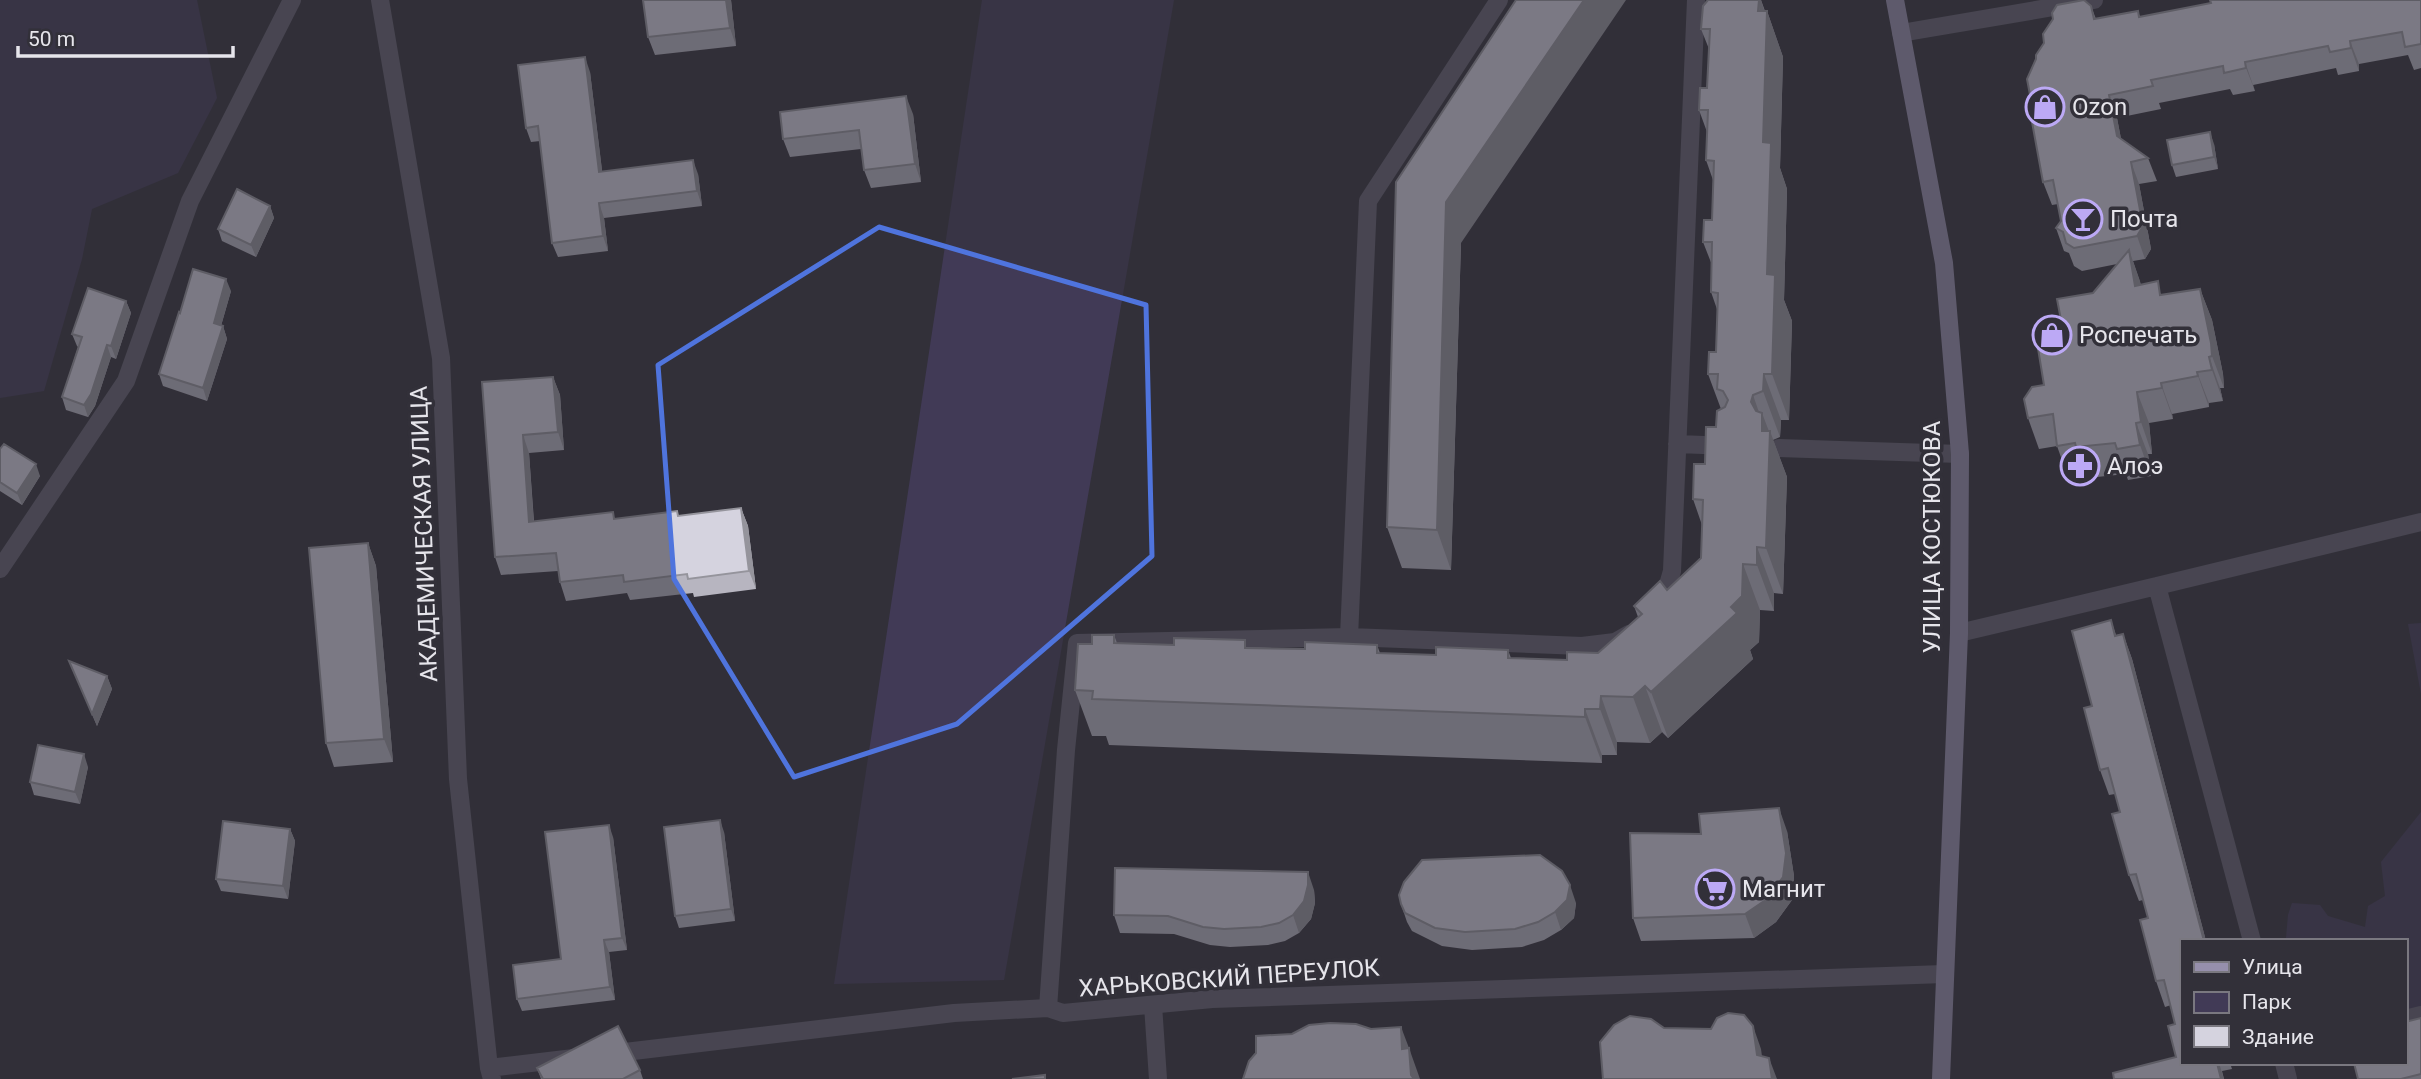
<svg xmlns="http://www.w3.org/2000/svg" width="2421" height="1079" viewBox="0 0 2421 1079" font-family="Roboto,sans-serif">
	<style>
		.green { fill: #413a56 }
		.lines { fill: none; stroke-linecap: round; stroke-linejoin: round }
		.minor { stroke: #64616f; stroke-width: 18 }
		.major { stroke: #968fac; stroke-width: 18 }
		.wall { fill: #b7b5c0 }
		.shaded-wall { fill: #95949c }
		.building { fill: #d5d3df; stroke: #95949c; stroke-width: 2 }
		.marked { fill: none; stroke: #4f74dd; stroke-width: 5; stroke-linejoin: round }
		.labels { text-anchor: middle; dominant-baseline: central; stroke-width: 7; stroke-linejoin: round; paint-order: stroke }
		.poi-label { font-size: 24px; fill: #e6e5eb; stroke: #323039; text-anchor: start }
		.street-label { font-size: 24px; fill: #e6e5eb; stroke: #323039 }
	</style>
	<rect width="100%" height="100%" fill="#323039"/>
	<path class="green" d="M0,0H197L217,98L178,173L92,209L82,259L44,391L0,398Z
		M982,0H1174L1004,980L834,984Z
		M2421,623V694L2408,624Z
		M2421,812V1007L2405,1012V941H2288L2286,938L2288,915L2292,903L2320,905L2328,916L2365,927L2368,906L2385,896L2381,862Z"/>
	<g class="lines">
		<path class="minor" d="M380,0L441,358L458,779L489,1068
			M1901,33L2094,0
			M1677,444L1730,446
			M1779,448L1960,454
			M0,569L126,381L190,201L292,0
			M2157,586L2421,522
			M1657,609L1663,602L1672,571L1696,0
			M1959,633L2157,586L2252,941
			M1349,637L1368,201L1499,0
			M1153,1005L1158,1079
			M1048,1008L1066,750L1077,643L1349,637L1582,646L1615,642L1629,634
			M2405,1019L2421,1015
			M608,1054L954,1013L1048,1008L1063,1013L1212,999L1944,974
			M2284,1063L2288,1079
			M492,1079L489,1068L574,1058"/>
		<path class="major" d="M1895,0L1944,263L1960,454L1959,633L1941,1079"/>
	</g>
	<path class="wall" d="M643,0H731L736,46L655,55L648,37Z
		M1708,0H1761L1765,11H1767L1783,57L1780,168L1787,189L1784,300L1792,321L1789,420H1781L1780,437L1773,440L1787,477L1783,594L1774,593V611L1760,610L1759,642L1750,650L1753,659L1668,738L1662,732L1650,743L1617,742V755H1602V763L1109,745L1106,736H1092L1075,690L1092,644L1114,635L1117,643L1305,649L1377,645L1380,653L1436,655L1508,650L1511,658L1567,660L1598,653L1638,617L1634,606L1667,590L1701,558L1702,525L1693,499L1705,464L1721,409L1708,374L1716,352L1718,312L1711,292L1712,265L1703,242L1712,220L1713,180L1706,160L1707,132L1699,110L1707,88L1709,49L1701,29Z
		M2421,0V68L2414,70L2408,55L2359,64V71L2338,75L2336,68L2253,85L2255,91L2233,95L2230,89L2159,103L2161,109L2117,118L2121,139L2148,158L2157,181L2139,184L2151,249L2145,259L2133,261L2141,285L2163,295L2200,289L2212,320L2223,374L2224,388H2220L2223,401L2209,403V407L2172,414L2173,419L2149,423L2152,454H2148L2151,476L2128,480L2126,474L2087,478L2086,474L2068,477L2057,446L2039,449L2028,418L2044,385L2062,325L2093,293L2117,264L2082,271L2074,266L2069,253L2064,251L2056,228L2061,221L2058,204L2052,205L2043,182L2035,121L2091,6L2096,19L2138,11L2140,17Z
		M590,72L602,171L698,174L702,206L604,218L608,251L558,257L552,243L540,141L531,142L526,128Z
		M913,114L921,182L871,188L864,170L861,149L790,157L783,139Z
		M2214,144L2218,169L2176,177L2172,165Z
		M270,206L274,218L256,257L222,241L218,229Z
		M1461,243L1451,570L1402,568L1387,527Z
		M231,291L221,326H223L227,339L207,401L163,386L159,374L180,313Z
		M126,301L131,313L116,359L111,357L95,406L88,417L66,410L62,397L78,347L77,346L72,334Z
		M553,377L560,395L564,450L529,453L534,521L679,516L741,508L748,526L756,589L694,597L693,593L630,600L627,593L566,601L560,582L558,571L501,575L495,557L482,382Z
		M0,449L40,476L22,505L0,491Z
		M368,543L376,566L393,762L334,767L326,743Z
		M2111,620L2116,635L2123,634L2132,659L2206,941H2181V1063H2230L2232,1069L2222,1071L2224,1079H2114L2113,1073L2176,1057L2168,1026L2175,1024L2171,1005L2165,1007L2156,981L2140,920L2148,918L2143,900L2139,901L2129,875L2112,814L2120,812L2115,794L2109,795L2100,770L2084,708L2092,706L2072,631Z
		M69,661L107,676L112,689L97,726Z
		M88,767L80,804L34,795L30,782Z
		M290,829L295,841L288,899L221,891L216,879Z
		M1787,831L1794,876L1792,900L1776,922L1754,938L1641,941L1633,918L1701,834Z
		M724,832L735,921L679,928L675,916Z
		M613,837L627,950L609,952L615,1000L522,1011L517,999L561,959Z
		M1314,890L1315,903L1311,919L1299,933L1285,941L1268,945L1230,947L1210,945L1174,934L1120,933L1114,915Z
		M1576,903L1574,918L1561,930L1544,940L1522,947L1472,950L1442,946L1412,931L1407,922L1401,904Z
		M2421,1018V1079H2358Z
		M537,1068L640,1070L643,1079H541Z"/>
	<path class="shaded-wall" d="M726,0H731L736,46L730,28Z
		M1584,0H1626L1461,243L1451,570L1437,530L1446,202Z
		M1759,0H1761L1766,16L1767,11L1783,57L1780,168L1787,189L1784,300L1792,321L1789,420L1772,374L1767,274Z
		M2350,41L2359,64V71L2351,48Z
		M585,57L590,72L604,186L599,172Z
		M2245,62L2253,85L2255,91L2246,68Z
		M2109,95L2117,118L2125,159L2117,136Z
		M906,96L913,114L921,182L915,164Z
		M2210,132L2214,144L2218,169L2214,157Z
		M693,160L698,174L702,206L697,191Z
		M2131,162L2139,184L2151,249L2145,259L2137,236Z
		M599,203L604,218L608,251L603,236Z
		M270,206L274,218L256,257L251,245Z
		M2129,250L2140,281L2146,317L2135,286Z
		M226,279L231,291L218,336L214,323Z
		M2200,289L2212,320L2223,374L2224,388L2212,356Z
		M126,301L131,313L116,359L111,346Z
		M223,326L227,339L207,401L203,388Z
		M107,345L111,357L95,406L88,417L84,405Z
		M2209,357L2220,388L2223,401L2212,370Z
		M2197,372L2209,403V407L2198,376Z
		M1764,374L1781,420L1780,437L1763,391Z
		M553,377L560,395L564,450L558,432Z
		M2161,383L2172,414L2173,419L2162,388Z
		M2137,392L2149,423L2152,454L2141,422Z
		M1753,395L1762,421V413L1770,434V431L1787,477L1783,594L1766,548L1751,402Z
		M2136,423L2148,454L2151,476L2140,445Z
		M523,435L529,453L535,540L529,522Z
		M36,464L40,476L22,505L17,493Z
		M741,508L748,526L756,589L749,571Z
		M368,543L376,566L393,762L384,739Z
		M1757,547L1774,593V611L1757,565Z
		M1743,564L1760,610L1759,642L1750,650L1753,659L1668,738L1651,692L1731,607Z
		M2123,634L2132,659L2206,941H2204Z
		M107,676L112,689L97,726L92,714Z
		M1645,686L1662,732L1650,743L1633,697Z
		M1601,696L1617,742V755L1600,709Z
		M1585,709L1602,755V763L1585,717Z
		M84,754L88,767L80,804L75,792Z
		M1779,808L1787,831L1794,876L1792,900L1776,922L1754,938L1745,914Z
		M720,820L724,832L735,921L731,909Z
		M609,825L613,837L627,950L622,938Z
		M290,829L295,841L288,899L283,886Z
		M1308,872L1314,890L1315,903L1311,919L1299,933L1293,915Z
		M1570,885L1576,903L1574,918L1561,930L1555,912Z
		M604,940L609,952L615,1000L610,987Z
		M1753,1026L1761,1049L1765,1078L1757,1055Z
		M1401,1027L1409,1048L1420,1079H1412L1402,1049Z
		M1769,1058L1777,1079H1772Z
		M2217,1063H2219L2224,1079H2221Z"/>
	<path class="building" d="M643,0H726L730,28L648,37Z
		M1516,0H1584L1446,202L1437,530L1387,527L1396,182Z
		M1708,0H1759L1758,11H1767L1763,142L1771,143L1767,274L1775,275L1772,374H1764L1763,391L1753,395L1751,402L1756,411L1762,413V431H1770L1766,548L1757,547V565L1743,564L1742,596L1731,607L1737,613L1651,692L1645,686L1633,697L1601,696L1600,709H1585V717L1092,699L1093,691L1075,690L1078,644H1092V635H1114V643L1174,645V638L1245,640V648L1305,649V642L1377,645V653L1436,655V647L1508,650V658L1567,660V652L1598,653L1642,614L1634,606L1660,581L1667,590L1701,558L1703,500L1693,499L1694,464H1705L1706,427H1716L1717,411L1725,407L1728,400L1723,391L1717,389L1718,374H1708L1709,352H1716L1718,293L1711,292L1712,242H1703L1704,220H1712L1714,161L1706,160L1708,110H1699L1700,88H1707L1710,29H1701L1703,6Z
		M2084,0L2091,6L2094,19L2138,11L2139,17L2211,3L2210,0H2421V44L2405,47L2402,32L2350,41L2351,48L2330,52L2328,46L2245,62L2246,68L2224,73L2223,66L2151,80L2153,86L2109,95L2117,136L2148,158L2131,162L2143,226L2137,236L2074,248L2066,243L2063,232L2056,228L2061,221L2053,180L2043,182L2032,122L2035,121L2027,79L2036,59V55L2044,43L2043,34L2053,19L2052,13L2057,5Z
		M585,57L599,172L693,160L697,191L599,203L603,236L552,243L538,126L526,128L518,65Z
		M906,96L915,164L864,170L859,130L783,139L780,112Z
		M2210,132L2214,157L2172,165L2167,140Z
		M237,189L270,206L251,245L218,229Z
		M2129,250L2135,286L2158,281L2160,295L2200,289L2211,343L2212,356L2209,357L2212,370L2197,372L2198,376L2161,383L2162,388L2137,392L2141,422L2136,423L2140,445L2117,449L2115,443L2076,447L2075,443L2057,446L2053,414L2028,418L2024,399L2032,387L2044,385L2035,330L2062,325L2057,299L2093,293Z
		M193,269L226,279L214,323L223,326L203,388L159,374L179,312L180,313Z
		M88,288L126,301L111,346L107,345L91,394L84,405L62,397L82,337L72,334Z
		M553,377L558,432L523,435L529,522L613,512L614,519L677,511L678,516L741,508L749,571L688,579L687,574L624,582L623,575L560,582L556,553L495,557L482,382Z
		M4,444L36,464L17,493L0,482V449Z
		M368,543L384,739L326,743L309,548Z
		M2111,620L2115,636L2123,634L2204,941H2181V1063H2217L2221,1079H2114L2113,1073L2176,1057L2168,1026L2175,1024L2164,980L2156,981L2140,920L2148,918L2136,874L2129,875L2112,814L2120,812L2108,768L2100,770L2084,708L2092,706L2072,631Z
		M69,661L107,676L92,714Z
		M38,745L84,754L75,792L30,782Z
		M1779,808L1786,853L1783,877L1767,899L1745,914L1633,918L1630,833L1701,834L1699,814Z
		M720,820L731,909L675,916L664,827Z
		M223,821L290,829L283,886L216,879Z
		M609,825L622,938L604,940L610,987L517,999L513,965L561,959L545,832Z
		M1540,855L1562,871L1570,885L1567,900L1555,912L1538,922L1515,929L1465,932L1435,928L1405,913L1401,904L1399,895L1404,882L1422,860Z
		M1115,868L1308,872V885L1304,901L1293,915L1279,923L1261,927L1224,929L1203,927L1168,916L1114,915Z
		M1728,1013L1744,1015L1753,1026L1757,1055L1769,1058L1772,1079H1603L1600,1042L1614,1025L1630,1016L1651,1019L1664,1028L1711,1029L1717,1018Z
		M2421,1018V1074L2401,1079H2358L2354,1063H2405V1022Z
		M1330,1023L1356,1024L1371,1029L1401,1027L1402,1049L1409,1048L1411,1075L1414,1079H1243L1249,1061L1256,1053V1036L1292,1034L1309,1025Z
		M618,1026L640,1070L623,1079H543L537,1068Z
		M1045,1075V1079H1012Z"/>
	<path d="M0 0H2421V1079H0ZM879,227L1146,305L1152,556L957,724L794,777L674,579L658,365Z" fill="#323039" fill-opacity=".55" fill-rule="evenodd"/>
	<path class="marked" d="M879,227L1146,305L1152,556L957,724L794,777L674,579L658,365Z"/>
	<defs>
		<symbol id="shop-ring" viewBox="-11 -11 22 22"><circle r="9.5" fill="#323039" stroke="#bca9f5" stroke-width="1.5"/><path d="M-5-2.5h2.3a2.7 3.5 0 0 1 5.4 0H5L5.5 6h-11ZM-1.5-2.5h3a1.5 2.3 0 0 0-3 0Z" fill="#bca9f5"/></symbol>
		<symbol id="bar-ring" viewBox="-11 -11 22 22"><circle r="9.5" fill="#323039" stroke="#bca9f5" stroke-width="1.5"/><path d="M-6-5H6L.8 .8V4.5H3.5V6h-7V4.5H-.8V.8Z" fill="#bca9f5"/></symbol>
		<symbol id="pharmacy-ring" viewBox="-11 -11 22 22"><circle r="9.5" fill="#323039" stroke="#bca9f5" stroke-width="1.5"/><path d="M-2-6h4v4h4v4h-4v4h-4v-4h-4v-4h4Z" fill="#bca9f5"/></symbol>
		<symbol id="supermarket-ring" viewBox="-11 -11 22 22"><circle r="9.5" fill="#323039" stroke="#bca9f5" stroke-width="1.5"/><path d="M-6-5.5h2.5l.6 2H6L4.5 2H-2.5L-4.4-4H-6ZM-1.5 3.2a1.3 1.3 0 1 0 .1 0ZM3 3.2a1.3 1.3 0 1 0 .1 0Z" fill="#bca9f5"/></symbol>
	</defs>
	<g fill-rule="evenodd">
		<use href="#shop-ring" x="2023" y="85" width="44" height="44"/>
		<use href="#bar-ring" x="2061" y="197" width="44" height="44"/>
		<use href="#shop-ring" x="2030" y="313" width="44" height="44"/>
		<use href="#pharmacy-ring" x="2058" y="444" width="44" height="44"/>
		<use href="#supermarket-ring" x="1693" y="867" width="44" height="44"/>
	</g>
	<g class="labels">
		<g class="poi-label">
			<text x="2072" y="107">Ozon</text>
			<text x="2110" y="219">Почта</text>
			<text x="2079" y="335">Роспечать</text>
			<text x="2107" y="466">Алоэ</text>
			<text x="1742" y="889">Магнит</text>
		</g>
		<g class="street-label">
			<text transform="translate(424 534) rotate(-92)">АКАДЕМИЧЕСКАЯ УЛИЦА</text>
			<text transform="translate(1932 537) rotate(-90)">УЛИЦА КОСТЮКОВА</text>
			<text transform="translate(1229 978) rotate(-4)">ХАРЬКОВСКИЙ ПЕРЕУЛОК</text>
		</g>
	</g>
	<rect x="2180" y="939" width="228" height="126" fill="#323039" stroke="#7a7880" stroke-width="2"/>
	<rect x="2194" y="962" width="35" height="10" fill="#968fac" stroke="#7a7880" stroke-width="2"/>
	<text x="2242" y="974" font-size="21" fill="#e6e5eb">Улица</text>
	<rect x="2194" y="992" width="35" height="21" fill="#413a56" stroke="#7a7880" stroke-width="2"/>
	<text x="2242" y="1009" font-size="21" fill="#e6e5eb">Парк</text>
	<rect x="2194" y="1026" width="35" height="21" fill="#d5d3df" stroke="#7a7880" stroke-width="2"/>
	<text x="2242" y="1044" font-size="21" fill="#e6e5eb">Здание</text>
	<path d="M18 46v10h215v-10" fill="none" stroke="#e6e5eb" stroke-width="3.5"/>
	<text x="28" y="46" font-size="21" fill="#e6e5eb" stroke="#323039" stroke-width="5" paint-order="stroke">50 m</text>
</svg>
